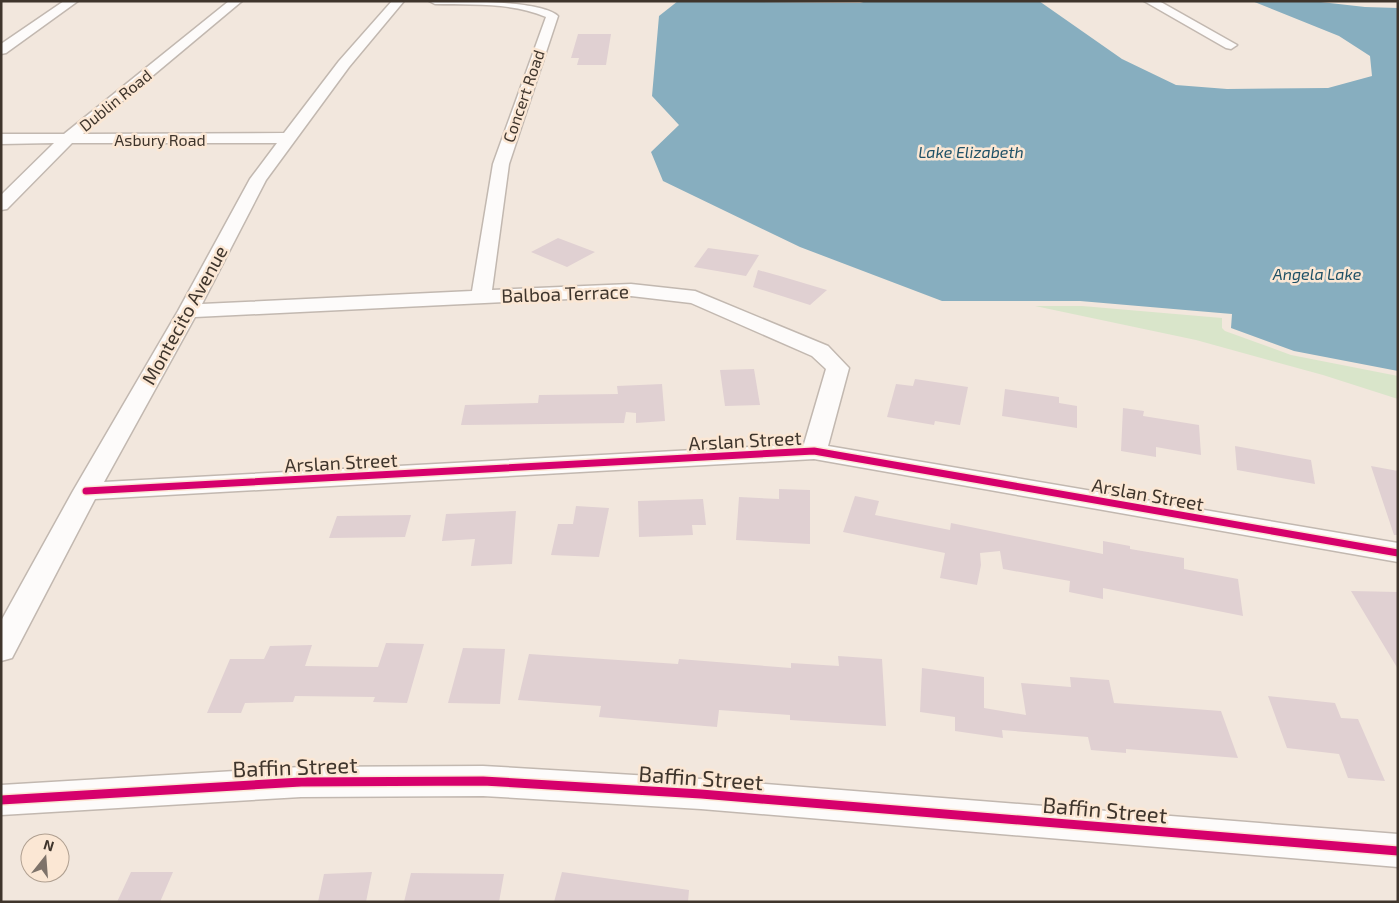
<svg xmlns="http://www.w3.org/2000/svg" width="1399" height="903" viewBox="0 0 1399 903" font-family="'Exo 2',sans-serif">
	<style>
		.green { fill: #d9e5ca }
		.water { fill: #87aebf }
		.building { fill: #e0d0d2 }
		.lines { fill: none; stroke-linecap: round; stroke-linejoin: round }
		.minor-casing { stroke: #c2b8b0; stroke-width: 3 }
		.minor { fill: #fdfbfa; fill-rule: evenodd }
		.cycleway-far1-casing { stroke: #fbe7d4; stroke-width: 10 }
		.cycleway-casing { stroke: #fbe7d4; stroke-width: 12 }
		.cycleway-far1 { stroke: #d6006c; stroke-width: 7 }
		.cycleway { stroke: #d6006c; stroke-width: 9 }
		.labels { text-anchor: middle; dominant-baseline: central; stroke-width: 5; stroke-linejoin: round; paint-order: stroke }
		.far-street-label { font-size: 16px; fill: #3f352c; stroke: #fbe7d4 }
		.far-water-label { font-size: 16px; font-style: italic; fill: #1f5166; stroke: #fbe7d4 }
		.street-label { font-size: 19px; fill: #3f352c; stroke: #fbe7d4 }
		.near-street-label { font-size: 22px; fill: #3f352c; stroke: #fbe7d4 }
	</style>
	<rect width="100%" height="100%" fill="#f2e7dd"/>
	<path class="green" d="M1035,306H1082L1222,318V328L1225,331L1291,355L1398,376V399L1323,375L1196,340Z"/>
	<path class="water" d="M678,1L860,3L867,1H1039L1122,59L1176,85L1227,89L1328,88L1372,76L1370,56L1339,36L1252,1H1312L1365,7L1398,8V371L1294,351L1231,328L1232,314L1080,301H942L800,247L663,181L651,152L679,125L652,96L659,16Z"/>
	<path class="building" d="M578,34H611L606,65H577L579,58H571Z
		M558,238L595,252L567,267L531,252Z
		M708,248L759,255L746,276L694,267Z
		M758,270L780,276L827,290L810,305L753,287Z
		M754,369L760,405L725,406L720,370Z
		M915,379L968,387L960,425L935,421L934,425L887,417L896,384L913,386Z
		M662,384L665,421L636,423V413L626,412L624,423L461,425L465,405L538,403L539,395L618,394L617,386Z
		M1005,389L1059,397V403L1077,406V428L1002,416Z
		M1123,408L1144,411L1143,416L1199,425L1201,455L1156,447V457L1121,451Z
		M1235,446L1311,460L1315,484L1237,470Z
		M1371,466L1398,471V535H1394Z
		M779,489L810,490V544L736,540L739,497L779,499Z
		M855,496L879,501L875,515L950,530L951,523L1103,554V541L1130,546V549L1184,558V569L1238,579L1243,616L1103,588V599L1069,592L1070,581L1003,569L1000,551L980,553L981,565L977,585L940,578L945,553L843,532Z
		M703,499L706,525H692L693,535L639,537L638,501Z
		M576,506L609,508L599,557L551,555L558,524H573Z
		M516,511L512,564L471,566L475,539L442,541L446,514Z
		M411,515L405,537L329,538L337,516Z
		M1351,591L1398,592V669Z
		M386,643L424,644L407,703L373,702L375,697L295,696L293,702L245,703L241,713H207L230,659H264L270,646L312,645L305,666L378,667Z
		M463,648L505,649L500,704L448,703Z
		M529,654L678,664L679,659L791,668V663L839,666L838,656L882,659L886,726L790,720V715L719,710L717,727L599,717L601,706L518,700Z
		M922,668L984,677V708L1026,715L1021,683L1071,687L1070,677L1109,680L1114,703L1221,711L1238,758L1126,749V753L1091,750L1088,737L1002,730L1003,738L955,731V717L920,712Z
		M1268,696L1335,703L1341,718L1358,719L1385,781L1348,778L1339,754L1287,748Z
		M131,872H173L160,902H117Z
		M372,872L366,902H318L324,874Z
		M562,872L689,890L688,902H554Z
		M411,873L504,874L499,902H404Z"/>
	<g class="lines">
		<defs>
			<path id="minor" d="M64,1H78L6,53L1,54V44Z
				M229,1H242L83,134L284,133L339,61L392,1H404L349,67L266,180L202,304L472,291L493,164L546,17C512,2 471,5 435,4L429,1C457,1 540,0 558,16L509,164L492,290L631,284L695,291L828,346L849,368L828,446L1398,543V562L814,459L95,499L12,658L1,661V621L73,491L178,311L250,179L277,143H72L7,209L1,210V195L54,143L1,144V134H64ZM631,296L691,303L812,356L826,369L804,444L104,482L195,317Z
				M1144,1H1159L1237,45L1231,49L1226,48Z
				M483,766L701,779L1398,834V867L701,809L483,796L301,797L1,815V785L301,767Z"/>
		</defs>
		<use href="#minor" class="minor-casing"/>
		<use href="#minor" class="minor"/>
		<defs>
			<path id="cycleway-far1" d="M86,491L814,451L1398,553"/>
			<path id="cycleway" d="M1,800L301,782L483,781L701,794L1398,851"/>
		</defs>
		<use href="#cycleway-far1" class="cycleway-far1-casing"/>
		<use href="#cycleway" class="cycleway-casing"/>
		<use href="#cycleway-far1" class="cycleway-far1"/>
		<use href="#cycleway" class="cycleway"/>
	</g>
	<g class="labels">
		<g class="far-street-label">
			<text transform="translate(523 96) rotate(-71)">Concert Road</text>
			<text transform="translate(115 100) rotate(-39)">Dublin Road</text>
			<text x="160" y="139">Asbury Road</text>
		</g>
		<g class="far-water-label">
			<text x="971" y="151">Lake Elizabeth</text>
			<text x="1317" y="273">Angela Lake</text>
		</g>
		<g class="street-label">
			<text transform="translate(565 293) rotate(-2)">Balboa Terrace</text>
			<text transform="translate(184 315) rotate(-61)">Montecito Avenue</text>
			<text transform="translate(745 440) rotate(-3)">Arslan Street</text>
			<text transform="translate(341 462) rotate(-3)">Arslan Street</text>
			<text transform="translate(1148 494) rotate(10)">Arslan Street</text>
		</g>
		<g class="near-street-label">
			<text transform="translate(295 766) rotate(-2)">Baffin Street</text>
			<text transform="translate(701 777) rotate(4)">Baffin Street</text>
			<text transform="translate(1105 809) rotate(5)">Baffin Street</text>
		</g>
	</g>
	<rect width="1399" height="903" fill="none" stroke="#3f352c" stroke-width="5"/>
	<g transform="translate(45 858) rotate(17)"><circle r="24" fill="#fbe7d4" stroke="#b0a091"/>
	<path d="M0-4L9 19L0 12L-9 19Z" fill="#7e736a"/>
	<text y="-8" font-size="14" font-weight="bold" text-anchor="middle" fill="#3f352c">N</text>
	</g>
</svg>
